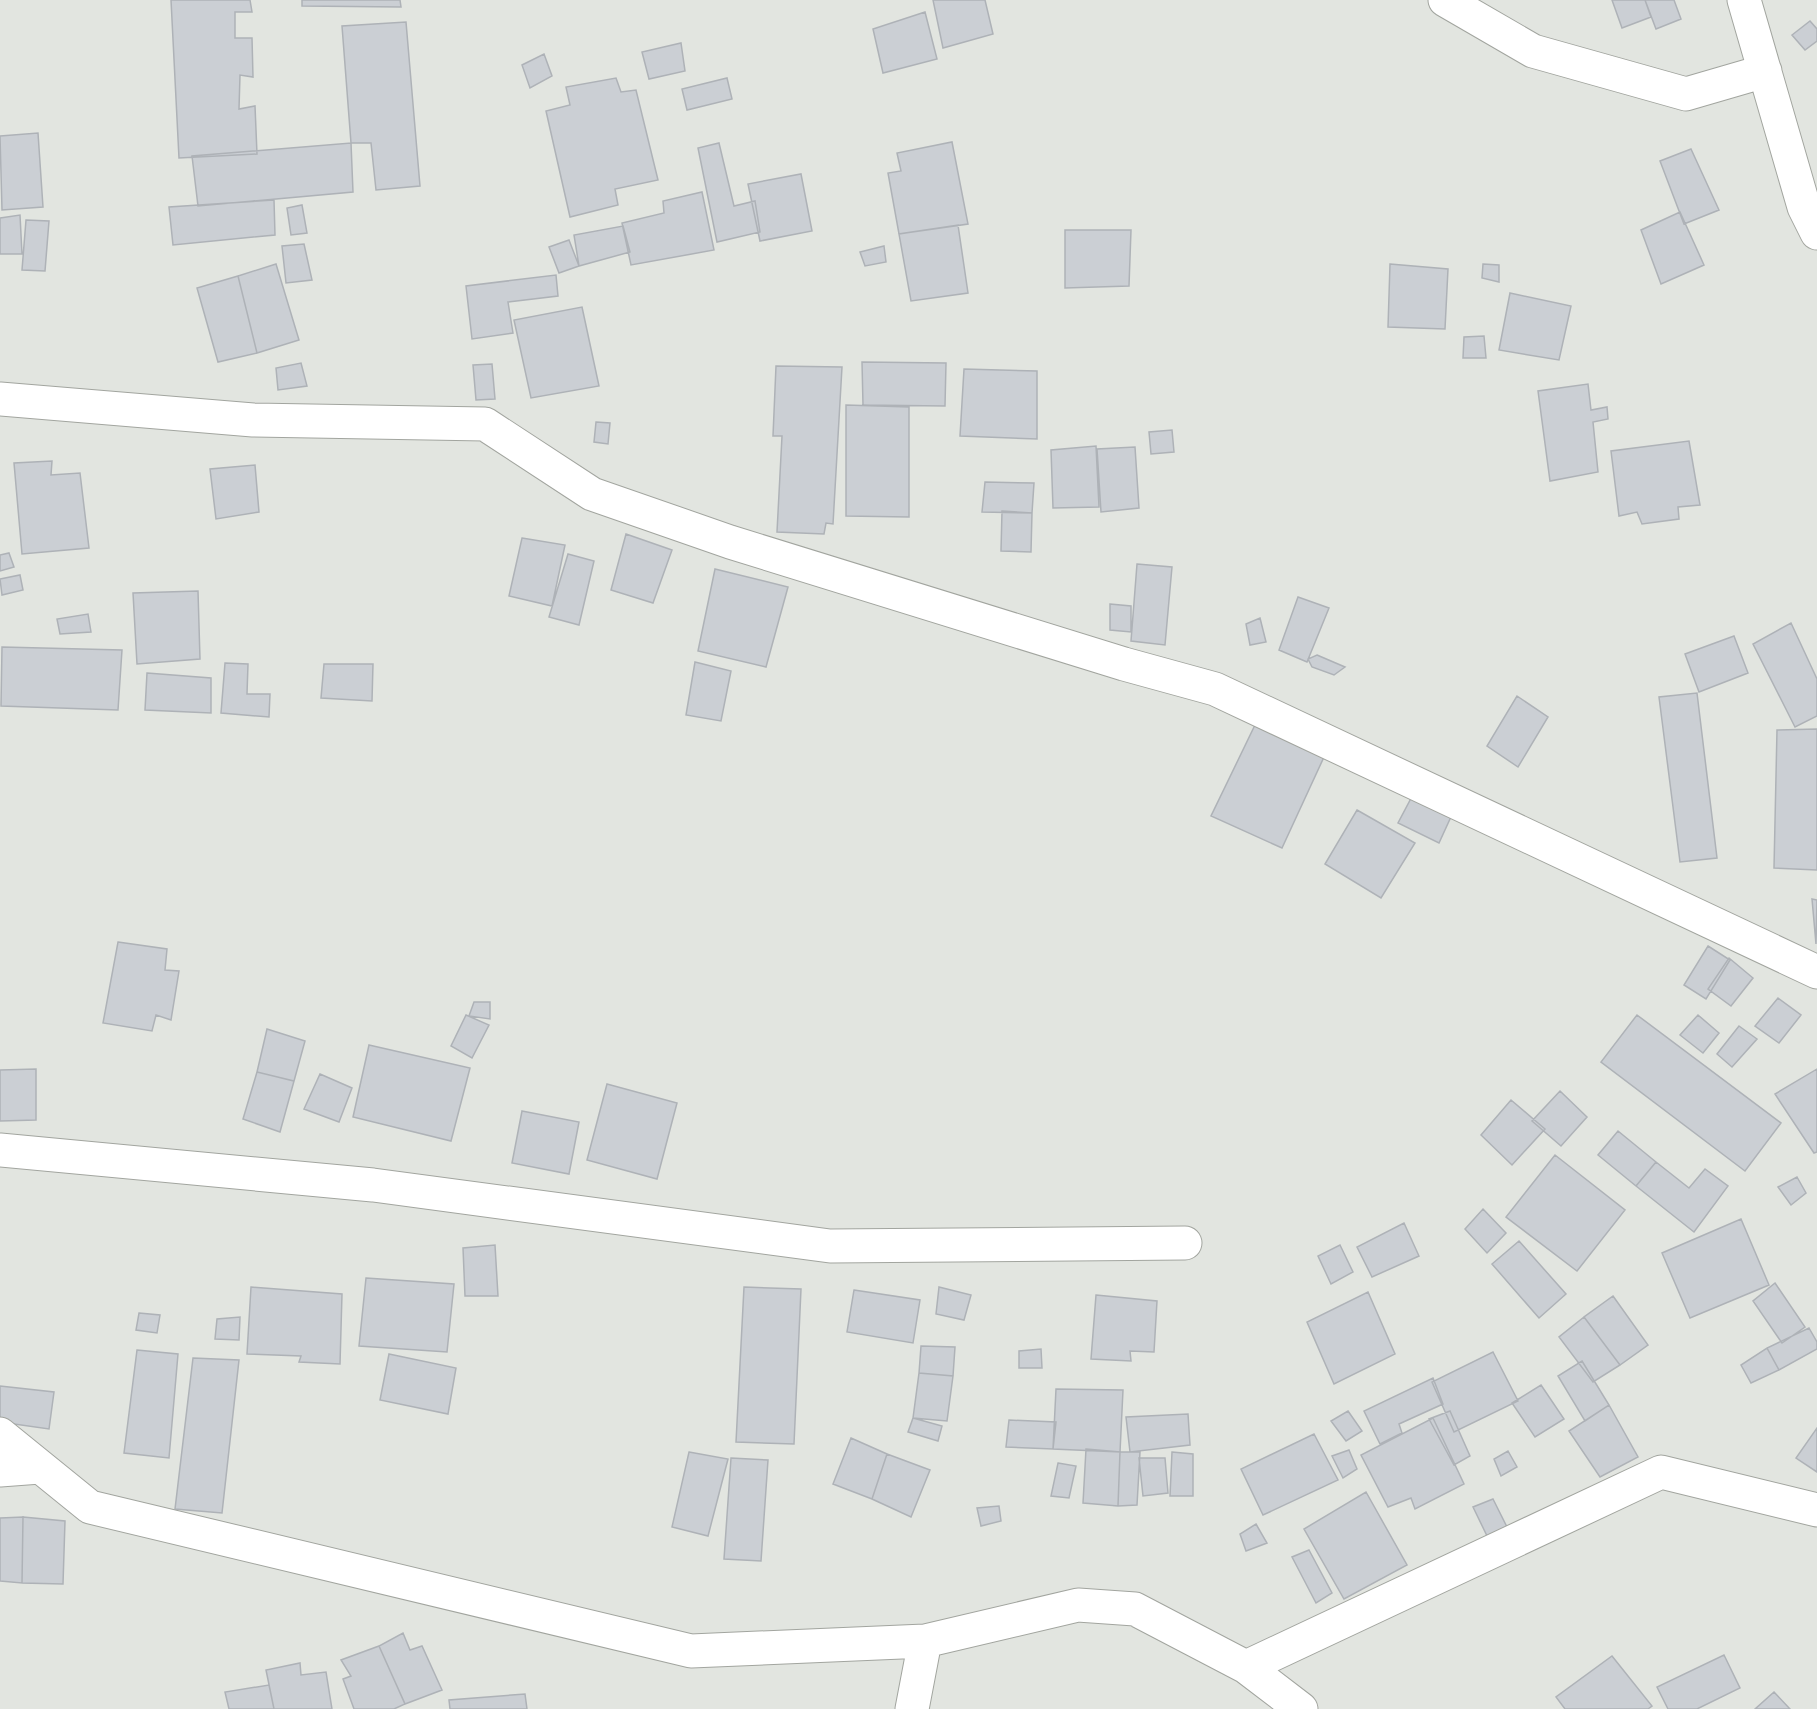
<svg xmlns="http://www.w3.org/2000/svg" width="1817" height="1709" viewBox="0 0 1817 1709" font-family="Quicksand,sans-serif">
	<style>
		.building { fill: #cbcfd4; stroke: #aeb2b7; stroke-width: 1.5 }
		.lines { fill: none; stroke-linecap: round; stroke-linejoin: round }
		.minor-casing { stroke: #a2a59f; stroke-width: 35 }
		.minor { stroke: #fff; stroke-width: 33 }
	</style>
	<rect width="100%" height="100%" fill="#e2e5e0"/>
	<path class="building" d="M171,0H250L252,12H235V38H252L253,77L240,75L239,109L255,106L257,154L179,158Z
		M302,0H400L401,7L302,6Z
		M933,0H985L993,34L943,48Z
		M1612,0H1645L1651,17L1622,28Z
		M1645,0H1674L1681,19L1656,29Z
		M925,12L937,59L883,73L873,29Z
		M1810,21L1817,29V41L1805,50L1792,35Z
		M406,22L420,186L376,190L371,143H351L342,26Z
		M681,43L685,71L649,79L642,52Z
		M544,54L552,76L530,88L522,65Z
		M616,78L621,92L636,90L658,180L615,189L618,205L570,217L546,111L570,105L566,87Z
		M727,78L732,99L687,110L682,89Z
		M38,133L43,207L2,210L0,136Z
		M952,142L968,224L899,234L888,173L901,171L897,153Z
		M351,143L353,192L198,206L192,156Z
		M719,143L734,206L755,201L760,232L717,242L698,148Z
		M1691,149L1719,210L1684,224L1660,161Z
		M801,174L812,231L760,241L748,184Z
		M702,192L714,250L631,265L622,223L664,213L663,201Z
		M274,200L275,235L173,245L169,207Z
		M302,205L307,233L291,235L287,208Z
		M1680,212L1704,265L1661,284L1641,230Z
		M20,215L22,254H0V218Z
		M26,220L49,221L45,271L22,270Z
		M958,225L968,293L911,301L899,234Z
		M623,226L630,252L579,266L574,235Z
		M1065,230H1131L1129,286L1065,288Z
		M569,240L579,266L559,273L549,247Z
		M304,244L312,280L286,283L282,246Z
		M884,246L886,262L865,266L860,252Z
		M276,264L299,340L257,353L238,276Z
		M1390,264L1448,269L1445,329L1388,327Z
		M1483,264L1499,265V282L1482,278Z
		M556,275L558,296L508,302L513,333L472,339L466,286Z
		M238,276L257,353L218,362L197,288Z
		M1510,293L1571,306L1559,360L1499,350Z
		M582,307L599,386L531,398L514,320Z
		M1484,336L1486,358H1463L1464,337Z
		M862,362L946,363L945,406L863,405Z
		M301,363L307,386L278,390L276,368Z
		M492,364L495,399L476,400L473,365Z
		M776,366L842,367L833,524L826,523L824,534L777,532L782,436H773Z
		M964,369L1037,371V439L960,436Z
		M1588,384L1591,410L1607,407L1608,419L1593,422L1598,472L1550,481L1538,391Z
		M846,405L909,407V517L846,516Z
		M596,422L610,423L608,444L594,442Z
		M1172,430L1174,452L1151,454L1149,432Z
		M1689,441L1700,505L1678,507L1679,519L1642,524L1637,512L1619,516L1611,451Z
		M1096,446L1099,507L1053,508L1051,450Z
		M1135,447L1139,508L1101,512L1097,449Z
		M52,461L51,475L80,473L89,548L22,554L14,463Z
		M255,465L259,512L216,519L210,469Z
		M985,482L1034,483L1032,513L982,512Z
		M1002,511L1032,513L1031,552L1001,551Z
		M626,534L672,550L653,603L611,590Z
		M522,538L565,545L552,606L509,596Z
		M9,553L14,567L0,571V555Z
		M568,554L594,561L579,625L549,617Z
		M1137,564L1172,567L1165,645L1131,641Z
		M715,569L788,587L766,667L698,651Z
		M20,575L23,590L2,595L0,579Z
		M198,591L200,659L137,664L133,593Z
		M1298,597L1329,608L1307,662L1279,650Z
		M1110,604L1131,606V632L1110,630Z
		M88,614L91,632L60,634L57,619Z
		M1260,618L1266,642L1250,645L1246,624Z
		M1791,623L1817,679V716L1795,727L1753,644Z
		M1734,636L1748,673L1699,692L1685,654Z
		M2,647L122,650L118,710L1,706Z
		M1317,655L1345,667L1334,675L1312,667L1308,659Z
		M695,662L731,671L721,721L686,715Z
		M225,663L248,664L247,694H270L269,717L221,713Z
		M324,664H373L372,701L321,698Z
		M147,673L211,678V713L145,710Z
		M1697,693L1717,858L1680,862L1659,697Z
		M1517,696L1548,717L1518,767L1487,746Z
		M1255,725L1324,757L1282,848L1211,816Z
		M1817,729V870L1774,868L1777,730Z
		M1417,787L1455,808L1439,843L1398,823Z
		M1357,810L1415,843L1381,898L1325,864Z
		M1812,899L1817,900L1816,944Z
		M118,942L167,949L165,970L179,971L171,1020L156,1015L152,1031L103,1023Z
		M1708,946L1730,960L1706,999L1684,985Z
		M1729,958L1753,978L1731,1006L1708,989Z
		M1778,998L1801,1015L1779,1043L1755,1026Z
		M474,1002H490V1019L469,1016Z
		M466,1015L489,1025L472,1058L451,1046Z
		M1637,1015L1781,1123L1745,1171L1601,1062Z
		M1698,1015L1719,1033L1703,1053L1680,1035Z
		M1739,1026L1757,1039L1732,1067L1717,1054Z
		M267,1029L305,1041L294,1081L257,1072Z
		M369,1045L470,1068L451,1141L353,1117Z
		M36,1069V1120L0,1121V1070Z
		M1817,1069V1152L1814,1153L1775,1094Z
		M257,1072L294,1081L280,1132L243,1119Z
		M320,1074L352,1088L339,1122L304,1109Z
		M607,1084L677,1103L657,1179L587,1160Z
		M1560,1091L1587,1117L1561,1146L1532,1121Z
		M1511,1100L1545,1129L1512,1165L1481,1135Z
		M522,1111L579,1122L569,1174L512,1163Z
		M1618,1131L1656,1162L1636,1186L1598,1155Z
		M1555,1155L1625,1210L1577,1271L1506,1217Z
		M1656,1162L1689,1188L1705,1169L1728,1186L1694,1232L1636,1186Z
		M1797,1177L1806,1193L1791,1205L1778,1187Z
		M1483,1209L1506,1233L1487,1253L1465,1229Z
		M1741,1219L1769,1285L1690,1318L1662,1253Z
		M1404,1223L1419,1256L1372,1277L1357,1247Z
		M1519,1241L1566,1294L1539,1318L1492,1264Z
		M495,1245L498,1296H465L463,1248Z
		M1340,1245L1353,1272L1331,1284L1318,1256Z
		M366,1278L454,1284L447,1352L359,1346Z
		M1775,1283L1805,1327L1782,1343L1753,1301Z
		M251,1287L342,1294L340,1364L299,1362L301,1356L247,1354Z
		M744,1287L801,1289L794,1444L736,1442Z
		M939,1287L971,1295L964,1320L936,1314Z
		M854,1290L920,1300L913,1343L847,1332Z
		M1368,1292L1395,1354L1334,1384L1307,1322Z
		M1096,1295L1157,1301L1154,1352L1130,1351L1131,1361L1091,1359Z
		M1613,1296L1648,1345L1620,1365L1584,1317Z
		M139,1313L160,1315L157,1333L136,1330Z
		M240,1317L239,1340L215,1339L217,1319Z
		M1584,1317L1620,1365L1593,1382L1559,1337Z
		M1809,1328L1817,1342V1349L1779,1370L1767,1348Z
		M921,1346L955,1347L953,1376L919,1373Z
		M1767,1348L1779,1370L1751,1383L1741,1365Z
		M1041,1349L1042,1368H1019V1351Z
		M137,1350L178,1354L169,1458L124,1453Z
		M1493,1352L1518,1401L1454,1432L1432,1382Z
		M389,1354L456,1368L448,1414L380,1400Z
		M193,1358L239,1360L222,1513L175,1509Z
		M1582,1361L1609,1405L1585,1421L1558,1376Z
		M919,1373L953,1376L947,1421L913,1418Z
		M1433,1378L1443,1404L1399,1424L1402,1433L1380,1444L1364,1411Z
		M1541,1385L1564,1419L1535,1437L1512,1403Z
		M0,1386L54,1392L49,1429L0,1422Z
		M1056,1389L1123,1390L1120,1452L1053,1449Z
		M1609,1405L1638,1457L1600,1477L1569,1431Z
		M1348,1411L1362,1431L1346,1441L1331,1421Z
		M1450,1411L1470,1456L1454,1465L1429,1419Z
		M1188,1414L1190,1445L1130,1452L1126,1417Z
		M913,1418L942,1426L938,1441L908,1432Z
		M1433,1418L1464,1484L1415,1509L1411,1498L1388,1507L1361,1455Z
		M1009,1420L1056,1422L1053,1449L1006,1447Z
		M1817,1428V1472L1796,1458Z
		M1314,1434L1338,1480L1263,1515L1241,1469Z
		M851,1438L887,1454L872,1499L833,1484Z
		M1086,1449L1120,1452L1118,1506L1083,1503Z
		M1349,1450L1357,1469L1343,1478L1332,1456Z
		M1508,1451L1517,1467L1501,1476L1494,1459Z
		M689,1452L728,1459L708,1536L672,1527Z
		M1120,1452H1140L1137,1505L1118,1506Z
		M1172,1452L1193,1454V1496H1170Z
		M887,1454L930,1470L911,1517L872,1499Z
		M731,1458L768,1460L761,1561L724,1559Z
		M1139,1458H1165L1168,1493L1143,1496Z
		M1058,1463L1076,1466L1069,1498L1051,1496Z
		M1366,1492L1407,1565L1344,1599L1304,1529Z
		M1493,1499L1508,1529L1489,1540L1473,1507Z
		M999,1506L1001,1521L981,1526L977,1508Z
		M23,1517L22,1583L0,1581V1518Z
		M23,1517L65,1521L63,1584L22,1583Z
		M1256,1524L1267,1543L1246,1551L1240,1534Z
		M1309,1550L1332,1593L1316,1603L1292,1557Z
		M403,1633L410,1650L422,1646L442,1690L405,1704L379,1646Z
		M379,1646L405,1704L394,1709H354L343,1679L351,1676L341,1660Z
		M1724,1655L1740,1688L1697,1709H1668L1657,1687Z
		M1612,1656L1652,1706L1648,1709H1565L1556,1697Z
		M300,1663L301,1675L326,1672L332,1709H274L266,1670Z
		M269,1685L274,1709H229L225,1692Z
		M1774,1692L1790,1709H1755Z
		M525,1694L527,1709H450L449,1700Z"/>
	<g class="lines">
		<defs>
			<path id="minor" d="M1445,0L1533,51L1686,94L1765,71
				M1744,0L1804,207L1817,233
				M0,399L253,420L485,424L592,494L730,542L1124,664L1215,689L1817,972
				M0,1150L373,1185L830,1246L1185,1243
				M0,1434L90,1507L691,1651L925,1641L1078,1605L1135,1609L1246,1667L1661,1472L1817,1510
				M0,1470L40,1467
				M1246,1667L1301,1709
				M912,1709L925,1641"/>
		</defs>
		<use href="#minor" class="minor-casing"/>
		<use href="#minor" class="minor"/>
	</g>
</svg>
